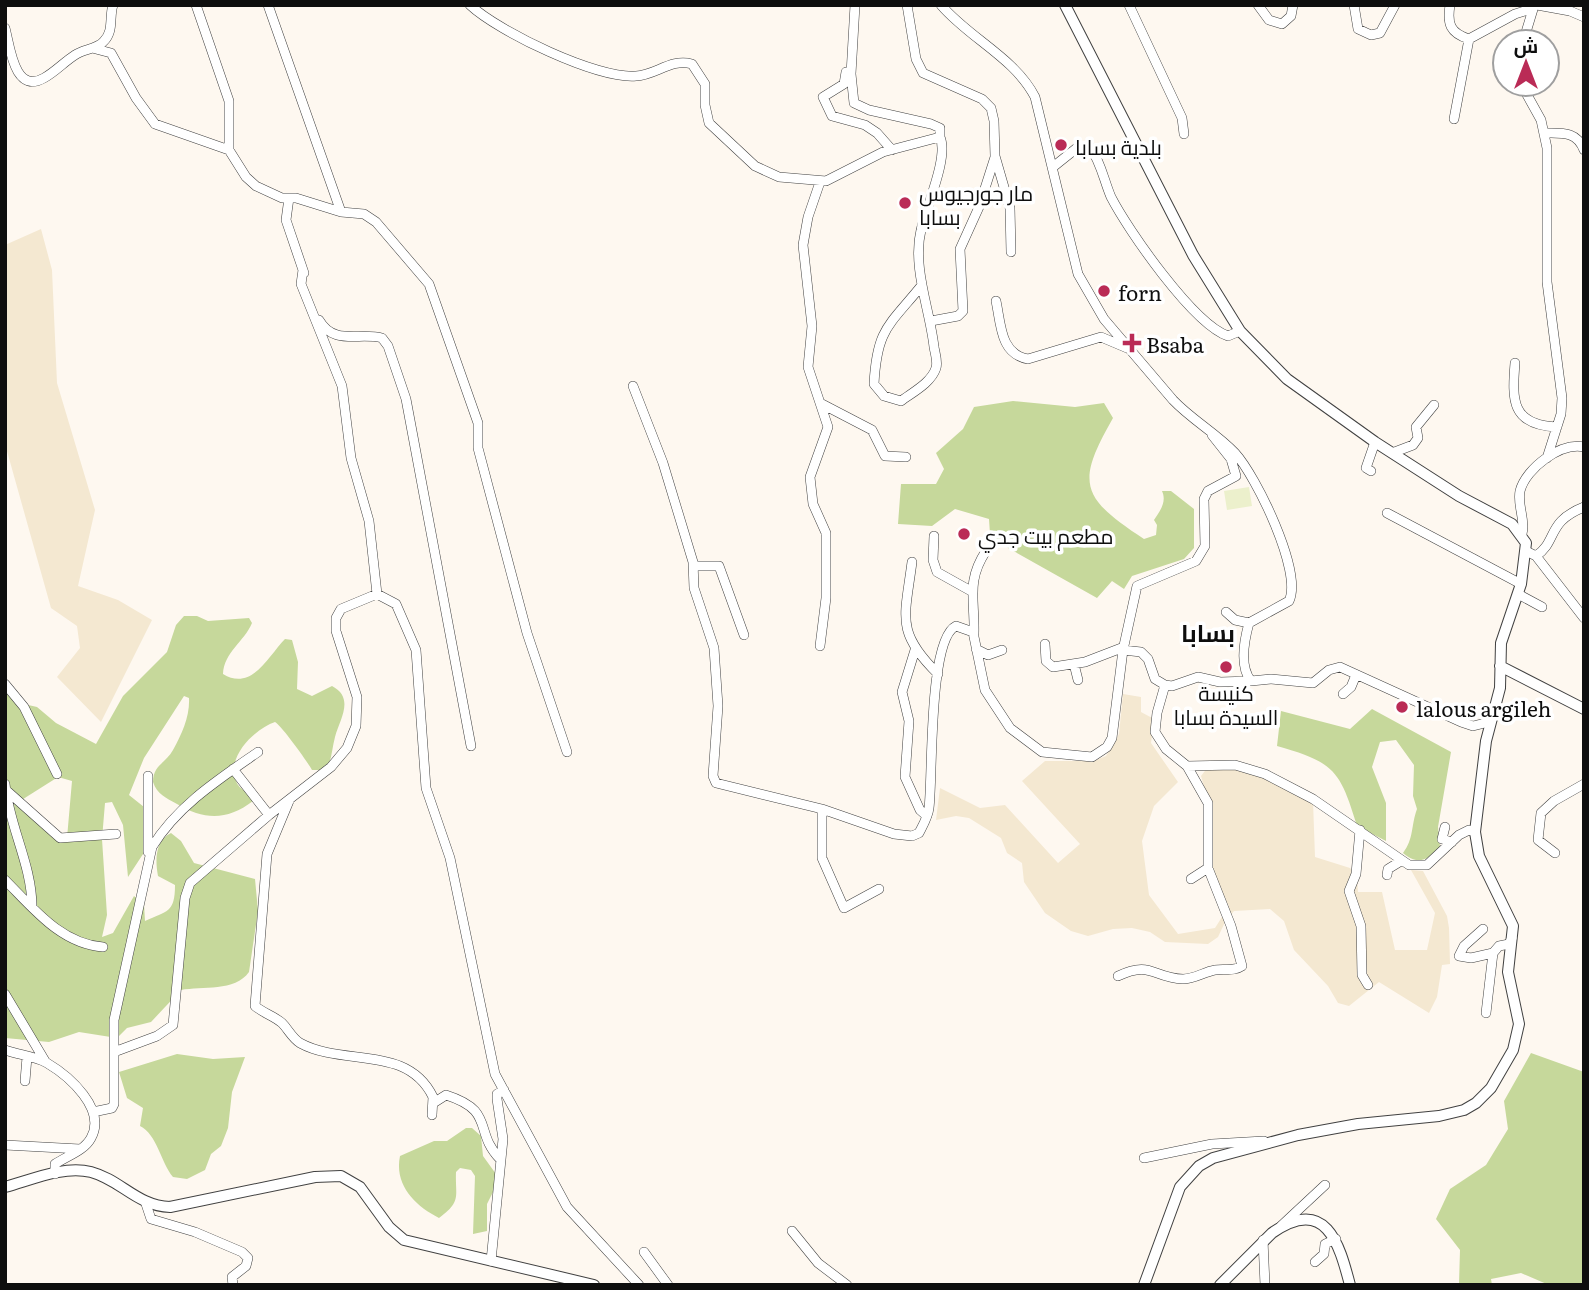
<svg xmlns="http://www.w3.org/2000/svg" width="1589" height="1290" viewBox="0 0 1589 1290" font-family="Literata,Cairo,serif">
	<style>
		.farmland { fill: #f4e8d1 }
		.forest { fill: #c6d89b; fill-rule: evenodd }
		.pitch { fill: #ecf0cc }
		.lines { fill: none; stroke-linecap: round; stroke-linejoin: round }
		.minor-casing { stroke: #414141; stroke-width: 10 }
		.tertiary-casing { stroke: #414141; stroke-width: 12 }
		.minor { stroke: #fff; stroke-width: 9 }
		.tertiary { stroke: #fff; stroke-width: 10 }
		.poi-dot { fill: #ba2b56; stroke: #fff; stroke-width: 2.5 }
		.labels { text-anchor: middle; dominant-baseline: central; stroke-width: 7; stroke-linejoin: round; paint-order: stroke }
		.poi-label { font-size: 21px; fill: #0e0e0e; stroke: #fff; text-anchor: start }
		.quarter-label { font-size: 24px; font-weight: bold; fill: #0e0e0e; stroke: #fff }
	</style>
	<rect width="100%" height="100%" fill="#fef8f0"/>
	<path class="farmland" d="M41,229L52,270L57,383L95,510L78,586L118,600L152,620L101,722L57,677L80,648L77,626L51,608L5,444V245Z
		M1123,694L1141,697V712L1154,719L1151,743L1178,782L1154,806L1142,841L1149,895L1178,934L1215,928L1229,906L1213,876L1210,807L1201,776L1211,763L1229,762L1313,801L1315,857L1350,868L1357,877L1358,892H1382L1395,950H1427L1435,913L1411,870L1423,871L1447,916L1449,928L1450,964L1442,965L1437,997L1429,1013L1379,982L1349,1006L1338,1003L1328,986L1294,950L1284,921L1270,909L1234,911L1226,920L1218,937L1208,944L1165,942L1150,932L1132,928L1113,929L1088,936L1071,931L1045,913L1024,882L1022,863L1007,853L1001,838L969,818L956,816L936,820L940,788L980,808L1005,805L1058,863L1080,844L1022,781L1045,761H1094L1106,756L1119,734Z"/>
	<path class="forest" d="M1013,401L1075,407L1104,403L1113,418C1076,483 1080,497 1144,539L1156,535L1157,525L1154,520C1160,511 1167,502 1162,491H1171L1194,509V548L1184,559L1132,576L1124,589L1112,581L1097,598L1001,544L990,534L989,519L955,509L932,526L898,524L901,484H936L944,469L936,453L963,429L974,407Z
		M184,616H197L208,621L249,618L252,623C244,642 224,652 223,674C252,692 269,655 285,639L292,640L298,662L297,689L312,696L332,686C355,698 340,719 335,737C332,748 332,760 326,770H312C307,761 281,725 275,722C255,729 226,756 236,781C239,791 251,791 253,801C227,821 204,820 177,804C166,798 157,794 153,782C153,765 166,763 173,750C182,734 190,716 189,698L184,696L144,758L129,795L144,807L145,851L128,877L123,825L112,802L105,803L102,839L107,915L102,937L113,933L134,896L144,904L145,921C167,911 175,913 175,885L158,876C155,860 155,841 171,833L181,841L194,863L255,879L258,911L249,972C235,992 202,986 181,990L151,1022L127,1028L117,1038L79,1032L49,1042L5,1038V681L24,704L37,707L56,723L96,744L123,696L167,652L176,625ZM58,777L72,781L67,838L20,801Z
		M1372,709L1451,752L1438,827L1440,847C1428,860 1418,866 1403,853C1414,839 1411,825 1417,809L1413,796L1414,765L1396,740L1380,742L1372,767L1386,803V841L1357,826C1340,770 1334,762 1277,746L1281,711L1350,729Z
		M1531,1053L1584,1072V1285H1549L1521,1273L1491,1279L1492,1285H1459L1460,1250L1436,1219L1450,1189L1486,1165L1508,1129L1504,1101Z
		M177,1054L213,1059L245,1057L232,1092L228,1128L221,1146L211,1154L205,1170L187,1179L173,1177C161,1163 157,1134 140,1126L143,1108L127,1098L119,1072Z
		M466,1128H472L481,1136L483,1156L496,1174V1186L487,1204V1231L473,1234L475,1176L471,1170L460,1168L456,1172C455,1197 462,1201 439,1218C415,1206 394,1185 400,1156L434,1141H447Z"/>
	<path class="pitch" d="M1249,487L1252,506L1227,510L1224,491Z"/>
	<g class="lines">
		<defs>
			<path id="minor" d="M470,5C499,32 597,79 636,76C656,75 671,58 692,64L705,84V105L709,123L755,166L779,177L826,181L883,152L940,137V128L931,124L869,110L854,103L851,74L855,5
				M907,5L916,59L923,73L982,99L991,108L994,121L995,156L1010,208L1011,252
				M941,5C969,38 1015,58 1035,97L1078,274L1104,319L1173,400C1192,420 1216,433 1235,453C1256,476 1303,572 1289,601L1249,623C1244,641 1239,666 1251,681L1271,679L1313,683L1329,670L1340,667L1461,722L1473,726L1489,722
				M1129,5L1182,118L1184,134
				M1258,5L1269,20L1282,24L1291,16L1293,5
				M1354,5L1358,29L1371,35L1380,33L1395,5
				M1450,5C1447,24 1450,33 1469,39L1515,14L1531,9
				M1537,5L1570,11L1584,17
				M5,28C10,46 14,95 44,78C55,72 64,62 75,55C83,49 98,49 104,41C114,31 109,17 113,5
				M1523,42L1534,6
				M92,48L111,53L136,98L155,124L229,150V101L196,5
				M846,72L844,84L823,97L832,116L865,125L877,133L892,150
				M1521,84L1541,120L1547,148V282L1562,398L1561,414L1547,458
				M1454,119L1469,39
				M1545,133C1562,133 1577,131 1584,150
				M229,150L246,177L256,186L282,198H296L341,212L268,5
				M1053,167L1078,147H1090C1101,162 1104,181 1111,197C1128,230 1193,324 1228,336L1240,331
				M289,198L286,220L304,273
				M341,212L364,214L376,222L429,284L478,423V448L527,633L567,752
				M303,270L301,284L342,386L351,458L369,521L377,594L396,604L416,650L426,788L450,858L495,1074L567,1207L639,1285
				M922,285C889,326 877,328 874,384L884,396L901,401C913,392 931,383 936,368C938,362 935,353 934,347C930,310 912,267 921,230C926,207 949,157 940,137
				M996,301C1001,324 1000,354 1028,359L1101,337L1127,348
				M319,320C334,346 359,332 382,338L388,346L406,399L471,746
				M931,321L958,316L963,311L960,249L979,207L995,157
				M1515,363C1512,400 1511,425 1557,427
				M633,386L663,463L693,562L694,588L714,648L718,706L713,776L716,783L822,809L894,834L912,836L919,833C923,825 928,817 929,808C933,777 928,639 956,626L973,632L985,690L1010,728L1042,752L1092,757L1107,747L1112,738L1123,650L1137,586L1196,561L1205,546L1204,499L1208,491L1236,476L1231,459L1212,435
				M822,404L872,430L885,456L906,457
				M1392,453L1413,445L1418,438L1416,427L1434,405
				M1371,471L1366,468L1375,442
				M1387,513L1521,584
				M1522,534C1526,520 1517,506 1520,491C1526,468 1561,442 1584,447
				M934,536L933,560L937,572L971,591
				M1526,551L1536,556C1558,541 1546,522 1584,507
				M1536,556L1584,618
				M912,562C905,617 895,632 938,674
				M694,566H719L744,635
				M1518,594L1542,607
				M1226,612L1235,620L1249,623
				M974,634C975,600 966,581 986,551
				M1045,644L1046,661L1053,667L1085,662L1124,647
				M820,646L826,598V533L813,504L810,477L828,427L808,367L812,326L803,245L808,217L820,182
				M976,649L988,655L1002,650
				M915,650L902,692L909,721L905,777L920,810L927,816
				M1123,650L1141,652L1148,659L1155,679L1165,685L1172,686L1198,677L1220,682L1251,681
				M1074,664L1078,680
				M5,684L24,707L57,774
				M1165,685L1157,713L1155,732L1166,749L1187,766L1235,765L1265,774L1313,799L1409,865H1427L1459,835L1469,830L1475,832
				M1343,694L1351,687L1356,675
				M233,769L269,815
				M148,776V852
				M5,784C9,826 32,865 32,907
				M6,790L60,838L116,834
				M289,801L267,854L255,1006C263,1013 274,1016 282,1023C288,1029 292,1038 300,1043C344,1067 407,1044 433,1097L432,1115
				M822,809V858L844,908L879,889
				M1445,827L1442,839L1452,842
				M1360,830L1356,874L1349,891L1361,926L1362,975L1368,985
				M1555,853L1538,840L1541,813L1554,801L1584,784
				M1387,875L1388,869L1401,861
				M1191,879L1208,868
				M5,880C33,908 61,944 103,947
				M1483,929L1464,946L1459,956L1471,958L1493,953
				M1118,976C1151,960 1153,978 1183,979C1194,979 1204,972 1215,970C1225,968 1233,972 1242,966L1231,926L1208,868V803L1187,766
				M5,994L45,1061
				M1486,1013L1493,953L1499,946L1509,944L1512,938
				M5,1050C19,1055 35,1056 47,1063C69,1076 107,1109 91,1138C84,1151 67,1156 55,1164V1174
				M114,1052V1020L152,847C177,806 219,779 258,752
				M25,1081L27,1057
				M435,1102L446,1095C496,1111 473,1131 500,1159
				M93,1112L112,1108L114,1104V1052L157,1036L173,1025L185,898L190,883L269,815L331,767L347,748L356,726L357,697L336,631V618L341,609L377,594
				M5,1145L80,1149
				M1144,1158L1212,1144L1264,1141
				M146,1204L151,1219L195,1232L242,1252L248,1258L246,1266L232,1277L233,1285
				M1281,1226L1325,1185
				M792,1231L818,1263L847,1285
				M1263,1240L1265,1285
				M644,1252L668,1285
				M491,1261L503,1139L497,1099V1094L504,1090
				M1315,1262L1324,1254L1325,1244L1336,1239"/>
			<path id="tertiary" d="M1065,5L1193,255L1240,331L1287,379L1375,442L1459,496L1512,524L1526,543L1521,584L1501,643L1500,688L1486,741L1475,832L1479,856L1513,926L1508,972L1519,1024L1513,1050L1491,1088L1476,1103L1464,1110L1439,1116L1358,1124L1298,1135L1213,1158L1199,1166L1180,1187L1144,1285
				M1500,666L1584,709
				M5,1187C31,1180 64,1165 91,1172C121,1180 137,1206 170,1207L315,1177L341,1176L360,1187L389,1227L404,1240L594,1285
				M1220,1285L1272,1233C1326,1196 1339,1243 1350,1285"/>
		</defs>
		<use href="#minor" class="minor-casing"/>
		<use href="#tertiary" class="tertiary-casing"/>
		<use href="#minor" class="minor"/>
		<use href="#tertiary" class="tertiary"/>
	</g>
	<g class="poi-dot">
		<circle cx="1061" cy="145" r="7"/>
		<circle cx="905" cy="203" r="7"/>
		<circle cx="1104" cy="291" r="7"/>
		<path d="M1128.5 332.5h7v7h7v7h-7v7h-7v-7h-7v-7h7z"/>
		<circle cx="964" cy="534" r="7"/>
		<circle cx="1226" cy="667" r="7"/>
		<circle cx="1402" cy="707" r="7"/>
	</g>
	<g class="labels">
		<g class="poi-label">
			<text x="1075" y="145">بلدية بسابا</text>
			<text x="919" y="191">مار جورجيوس<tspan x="919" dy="24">بسابا</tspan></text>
			<text x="1118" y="291">forn</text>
			<text x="1146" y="343">Bsaba</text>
			<text x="978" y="534">مطعم بيت جدي</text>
			<text x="1226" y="691" text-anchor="middle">كنيسة<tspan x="1226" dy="24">السيدة بسابا</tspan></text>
			<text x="1416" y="707">lalous argileh</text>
		</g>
		<g class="quarter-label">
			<text x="1208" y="631">بسابا</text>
		</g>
	</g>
	<rect width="1589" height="1290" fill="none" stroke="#0e0e0e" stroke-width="14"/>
	<g transform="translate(1526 63)"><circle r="33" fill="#ffffff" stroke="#9f9f9f" stroke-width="2"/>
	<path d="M0-5L12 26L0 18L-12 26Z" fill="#ba2b56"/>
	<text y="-10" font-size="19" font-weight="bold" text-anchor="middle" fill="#0e0e0e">ش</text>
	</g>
</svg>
